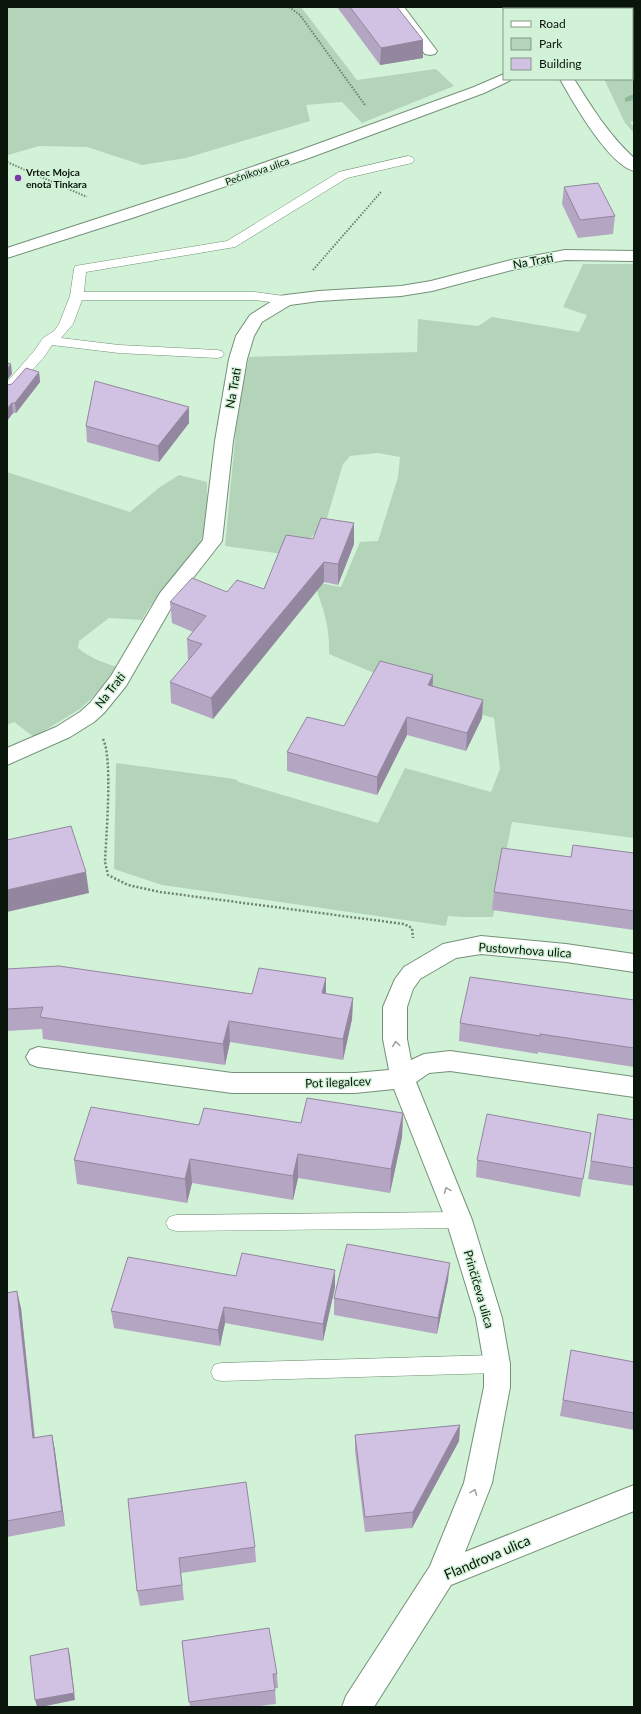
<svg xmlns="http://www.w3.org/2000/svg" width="641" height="1714" viewBox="0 0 641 1714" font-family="Lato,sans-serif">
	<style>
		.green { fill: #b4d4ba }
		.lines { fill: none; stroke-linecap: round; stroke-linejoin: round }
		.stream { fill: #8eb996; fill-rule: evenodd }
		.service-casing { stroke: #739178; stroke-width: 1 }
		.minor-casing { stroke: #739178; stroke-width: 2 }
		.tertiary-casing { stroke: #739178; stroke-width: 2 }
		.path-far1 { stroke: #6d8270; stroke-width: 2; stroke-dasharray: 1.5 1.5; stroke-linecap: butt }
		.path { stroke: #6d8270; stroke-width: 2.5; stroke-dasharray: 2 2; stroke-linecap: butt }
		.service { fill: #fff; fill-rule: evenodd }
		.minor { fill: #fff; fill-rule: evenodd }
		.tertiary { fill: #fff; fill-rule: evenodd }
		.wall { fill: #b4a6c2 }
		.shaded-wall { fill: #92879e }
		.building { fill: #d1c1e2; stroke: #92879e }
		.oneway { stroke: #9da19d }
		.poi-dot { fill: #7a36aa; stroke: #d2f2d7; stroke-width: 1.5 }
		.labels { text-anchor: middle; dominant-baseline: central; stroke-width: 3; stroke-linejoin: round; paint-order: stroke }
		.far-street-label { font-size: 10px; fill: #09140b; stroke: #d2f2d7 }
		.far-poi-label { font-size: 10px; font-weight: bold; fill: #09140b; stroke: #d2f2d7; text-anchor: start }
		.street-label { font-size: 12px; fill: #09140b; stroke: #d2f2d7 }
		.near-street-label { font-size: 14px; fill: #09140b; stroke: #d2f2d7 }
	</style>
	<rect width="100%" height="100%" fill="#d2f2d7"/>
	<path class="green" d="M7,7H301L357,80L436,69L454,86L362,123L342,102L306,105L310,121L186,158L142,165L87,147L39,146L8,155Z
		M634,23V121L630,122L634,127V133L625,123L604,79H632V24Z
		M583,264H634V838L512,822L493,917H461L448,916L446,926L162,885L114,869L116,763L235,779L239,782L378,823L405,768L491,792L500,769L494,718L436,702L393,681L329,654C330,625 323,609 314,582L341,587L360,542L378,541L398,477L400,457L378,453L350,456L343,464L322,535L314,534L297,556L225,546L238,407L249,357L417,352L418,319L478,326L492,317L579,332L587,315L563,307Z
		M7,472L130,512L160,487L179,475L207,482V528L195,552L148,609L142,620L109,618L79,641L78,648C90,658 102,662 117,667L107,684L80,709L34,737L14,722L7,725Z"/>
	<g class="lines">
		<path class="stream" d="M631,95H634V100L625,102V98Z"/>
		<defs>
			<path id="service" d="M408,156L412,157L414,160L412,163L347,178L235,247L86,272L84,292H255L291,297L293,300L291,303L286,304L255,300H82L73,324L61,338L119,345L217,350L222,351L224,354L222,357L217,358L119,353L52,345L44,357L12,393L7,394V382L34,351L43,338L54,331L59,324L70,296L74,269L75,266L227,241L339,172Z
				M459,1212L466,1214L469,1220L466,1226L459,1228L176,1231L169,1229L166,1223L169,1217L176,1215Z
				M497,1355L504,1357L507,1364L504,1371L497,1373L221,1381L214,1379L211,1372L214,1365L221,1363Z"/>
			<path id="minor" d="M390,7H404L437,51L435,54L430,55L425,54Z
				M504,74V79H511L509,81L484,93L309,158L132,218L7,258V248L179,192L298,151L474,87Z
				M565,250L634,251V261L565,260L512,270L432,291L401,296L319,301L290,305L262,322L254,336L247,359L233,441L222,541L175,601L126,686L104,713L94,722L70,737L7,765V748L56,727L80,712L90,703L111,676L160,593L203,540L215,441L229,359L236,336L250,315L280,296L286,295L319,291L401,286L431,281L511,260Z
				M481,936L566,944L634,954V972L566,962L481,954L456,958L420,979L413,989L407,1007V1039L411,1060L424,1054L450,1051L634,1077V1097L450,1071L429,1073L416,1082L472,1220L502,1318L510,1364V1387L492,1483L465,1552L634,1485V1511L451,1585L374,1707H342L346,1696L430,1566L464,1483L484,1387V1364L476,1318L446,1220L394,1089L355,1093H232L38,1067L30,1064L26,1057L30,1050L38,1047L232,1073H355L389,1070L383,1039V1007L395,979L404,967L443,944Z"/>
			<path id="tertiary" d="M534,7H548L549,9H535Z
				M560,79H574C593,109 608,134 634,158V171C608,164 573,102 560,79Z"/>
		</defs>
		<use href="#service" class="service-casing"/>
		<use href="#minor" class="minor-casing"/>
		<use href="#tertiary" class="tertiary-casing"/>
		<path class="path-far1" d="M289,7L300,15L365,105
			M632,9H634
			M7,162L87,197
			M313,270L381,192"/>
		<path class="path" d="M103,739C113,759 106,836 105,862L108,875L128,885L160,892L404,924L412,928L413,938"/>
		<use href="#service" class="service"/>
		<use href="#minor" class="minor"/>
		<use href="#tertiary" class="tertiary"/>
	</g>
	<path class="wall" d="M337,7H397L423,40V58L380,65Z
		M564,187L615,216L613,234L578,238L562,204Z
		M39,372L40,382L16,413H13L7,421V385L12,384Z
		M189,423L159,462L87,442L86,426Z
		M313,539L354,544L338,585L324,582L213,719L171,703L170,682L189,660H188L187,639L193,632L172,623L170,602L227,592L264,589Z
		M433,675V686L483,700L482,718L466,751L407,735L377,795L287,771V752L344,726Z
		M634,853V930L492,910L494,892L571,857Z
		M7,969L252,994L326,978V994L353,998L352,1019L343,1060L230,1042L225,1065L43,1039L42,1029L7,1031Z
		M634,1000V1067L538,1052V1054L459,1041L460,1023Z
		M403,1113L402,1137L390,1193L298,1178L293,1200L192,1183L187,1203L77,1184L74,1160L199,1125L301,1123Z
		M598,1114L634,1120V1186L588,1179Z
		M591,1133L580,1197L476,1177L477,1160Z
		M236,1276L335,1287L323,1341L225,1323L220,1346L114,1328L111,1311Z
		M448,1280L437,1334L334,1315V1298Z
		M7,1293L21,1308L35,1438L52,1435L55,1451L65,1526L7,1537Z
		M571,1350L634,1362V1430L560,1416Z
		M460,1425L459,1441L412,1528L365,1532L355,1451V1435Z
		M128,1499L255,1547L256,1562L181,1573L184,1600L140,1606L137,1591Z
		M182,1641L277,1674L278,1688H275L276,1704L253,1707H190Z"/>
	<path class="shaded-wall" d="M423,40V58L380,65L381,48Z
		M11,364L12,374L7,380V369Z
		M39,372L40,382L16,413L15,403Z
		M12,403L13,413L7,421V409Z
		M189,407V423L159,462L158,446Z
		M354,523V544L338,585V564Z
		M324,562V582L213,719L211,698Z
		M433,675L432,694L428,685Z
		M483,700L482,718L466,751L467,733Z
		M407,717V735L377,795V777Z
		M86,872L89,893L7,912V890Z
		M326,978V1000L322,993Z
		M353,998L352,1019L343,1060V1039Z
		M229,1021L230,1042L225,1065L223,1044Z
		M403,1113L402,1137L390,1193L391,1169Z
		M298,1154V1178L293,1200V1176Z
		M190,1159L192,1183L187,1203L185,1179Z
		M450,1263L448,1280L437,1334L438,1318Z
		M335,1270V1287L323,1341V1324Z
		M17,1291L21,1308L36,1454L33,1438Z
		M224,1307L225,1323L220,1346L218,1330Z
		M460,1425L459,1441L412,1528L413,1512Z
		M52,1435L55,1451L65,1526L62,1511Z
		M68,1648L70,1656L75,1700L41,1707H37L35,1700Z"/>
	<path class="building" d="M350,7H397L423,40L381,48Z
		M598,183L615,216L580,220L564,187Z
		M7,363L11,364L7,369Z
		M26,368L39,372L15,403H12L7,409V385L12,384Z
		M95,381L189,407L158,446L86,426Z
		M321,518L354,523L338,564L324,562L211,698L170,682L202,644L187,639L206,616L170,602L192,578L227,592L237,580L264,589L286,535L313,539Z
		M380,661L433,675L428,685L483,700L467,733L407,717L377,777L287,752L307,717L344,726Z
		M71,826L86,872L7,890V840Z
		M573,845L634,853V911L494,892L502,848L571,857Z
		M59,966L252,994L259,968L326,978L322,993L353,998L343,1039L229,1021L223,1044L40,1017L43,1007L7,1009V969Z
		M470,977L634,1000V1048L540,1034V1036L460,1023Z
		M307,1098L403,1113L391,1169L298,1154L293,1176L190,1159L185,1179L74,1160L91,1107L199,1125L204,1108L301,1123Z
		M487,1114L591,1133L583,1179L477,1160Z
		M598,1114L634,1120V1168L591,1161Z
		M347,1244L450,1263L438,1318L334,1298Z
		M242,1253L335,1270L323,1324L224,1307L218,1330L111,1311L128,1257L236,1276Z
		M17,1291L33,1438L52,1435L62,1511L7,1521V1293Z
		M571,1350L634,1362V1413L563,1400Z
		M460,1425L413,1512L365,1517L355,1435Z
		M246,1482L255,1547L179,1558L182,1585L137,1591L128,1499Z
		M269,1628L277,1674H273L275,1690L189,1702L182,1641Z
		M68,1648L74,1693L35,1700L30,1656Z"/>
	<defs><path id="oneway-chevron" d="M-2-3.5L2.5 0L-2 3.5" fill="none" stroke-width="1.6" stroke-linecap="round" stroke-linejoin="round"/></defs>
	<g class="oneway">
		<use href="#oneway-chevron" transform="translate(396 1044) rotate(-98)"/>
		<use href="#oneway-chevron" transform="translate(447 1190) rotate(-111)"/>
		<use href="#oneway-chevron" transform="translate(474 1492) rotate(-69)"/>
	</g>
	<circle class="poi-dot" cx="18" cy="178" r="4"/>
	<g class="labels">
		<g class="far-street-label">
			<text transform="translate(257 171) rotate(-19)">Pečnikova ulica</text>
		</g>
		<g class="far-poi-label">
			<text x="26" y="172">Vrtec Mojca<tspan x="26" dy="12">enota Tinkara</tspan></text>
		</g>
		<g class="street-label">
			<text transform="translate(533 261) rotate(-11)">Na Trati</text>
			<text transform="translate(233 388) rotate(-80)">Na Trati</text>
			<text transform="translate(110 690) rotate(-52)">Na Trati</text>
			<text transform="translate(525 950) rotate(4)">Pustovrhova ulica</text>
			<text transform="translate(338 1082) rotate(-2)">Pot ilegalcev</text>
			<text transform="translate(479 1289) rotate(74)">Prinčičeva ulica</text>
		</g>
		<g class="near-street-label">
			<text transform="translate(487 1557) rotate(-23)">Flandrova ulica</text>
		</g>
	</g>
	<rect width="641" height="1714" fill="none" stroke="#09140b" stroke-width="16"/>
	<rect x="503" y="8" width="130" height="72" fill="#d2f2d7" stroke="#829985"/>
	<rect x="511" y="21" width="20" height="6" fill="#ffffff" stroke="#829985"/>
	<text x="539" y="28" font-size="12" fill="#09140b">Road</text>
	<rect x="511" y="38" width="20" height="12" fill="#b4d4ba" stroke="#829985"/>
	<text x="539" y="48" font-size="12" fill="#09140b">Park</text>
	<rect x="511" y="58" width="20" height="12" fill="#d1c1e2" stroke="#829985"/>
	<text x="539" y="68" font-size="12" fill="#09140b">Building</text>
</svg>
